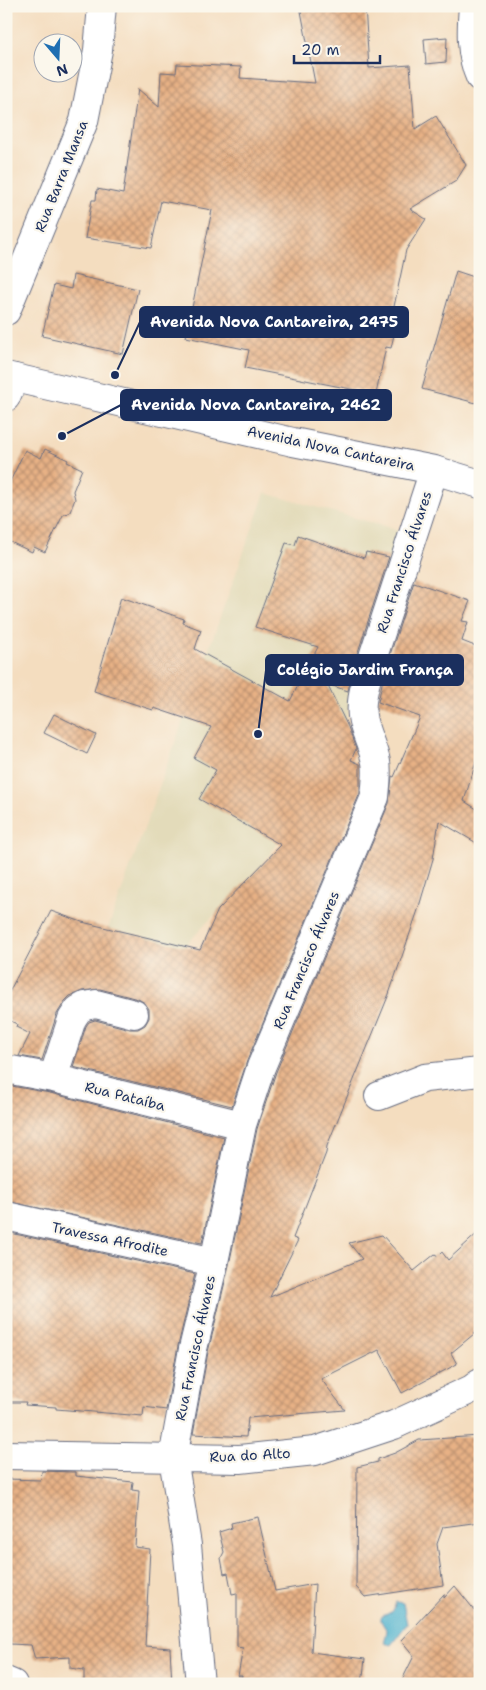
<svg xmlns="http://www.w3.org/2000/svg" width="486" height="1690" viewBox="0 0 486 1690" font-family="'Shantell Sans',sans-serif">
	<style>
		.built { fill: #e3dbba }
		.water { fill: #4fb2ce; stroke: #357096 }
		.building { fill: url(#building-cross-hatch) }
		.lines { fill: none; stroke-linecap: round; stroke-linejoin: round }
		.minor-casing { stroke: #676c80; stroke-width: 30 }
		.major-casing { stroke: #676c80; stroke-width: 30 }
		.minor { stroke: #fff; stroke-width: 28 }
		.major { stroke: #fff; stroke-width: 28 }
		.labels { text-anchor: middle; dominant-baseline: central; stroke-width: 4.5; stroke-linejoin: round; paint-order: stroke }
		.street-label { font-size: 14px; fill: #1b2f5e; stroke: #fbf7ec }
		.leader { fill: none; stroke: #1b2f5e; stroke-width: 2 }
		.callout-dot { fill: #1b2f5e; stroke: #fbf7ec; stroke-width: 2 }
		.callout { fill: #1b2f5e; stroke: #1b2f5e; stroke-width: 2 }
		.callout-label { font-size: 15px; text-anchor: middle; font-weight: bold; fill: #fff }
	</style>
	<defs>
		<pattern id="building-cross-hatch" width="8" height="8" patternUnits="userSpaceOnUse" patternTransform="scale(1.25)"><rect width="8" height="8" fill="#e7b185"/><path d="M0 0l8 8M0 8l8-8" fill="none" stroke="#ba9070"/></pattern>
	</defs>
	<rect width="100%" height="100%" fill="#fbf7ec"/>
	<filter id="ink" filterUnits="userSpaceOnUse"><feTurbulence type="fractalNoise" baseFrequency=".02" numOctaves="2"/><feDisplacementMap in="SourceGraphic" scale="10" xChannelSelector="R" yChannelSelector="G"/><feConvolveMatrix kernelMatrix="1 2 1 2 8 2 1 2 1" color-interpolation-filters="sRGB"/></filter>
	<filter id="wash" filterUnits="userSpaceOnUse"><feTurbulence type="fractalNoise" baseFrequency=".0096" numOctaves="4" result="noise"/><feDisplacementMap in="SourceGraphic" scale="20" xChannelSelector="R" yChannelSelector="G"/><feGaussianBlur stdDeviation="1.12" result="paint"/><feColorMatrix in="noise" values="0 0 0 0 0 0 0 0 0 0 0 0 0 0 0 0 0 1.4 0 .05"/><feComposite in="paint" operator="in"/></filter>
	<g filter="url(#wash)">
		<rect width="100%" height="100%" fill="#f4ddbf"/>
		<path class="built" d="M265,493L395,529L399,533L346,718L305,806L264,862L184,947L108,929Z"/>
		<path class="water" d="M396,1602L403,1603L407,1624L391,1645L384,1643L387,1631L381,1621V1617L393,1611Z"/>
		<g id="blocks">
			<path class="building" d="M300,6H365L369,68L410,65L415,129L436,116L466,165L456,181L410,209L426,219L406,250L392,316L398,317L391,348L386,347L376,394L245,368L249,350L186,337L212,210L161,201L151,248L85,238L92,200H96L97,189L123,194L138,89L159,107L161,72L176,73L177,64L241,67L240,78L315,83Z
				M447,37L446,62L426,64L424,39Z
				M456,271L480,279V404L422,389Z
				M73,275L138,289L123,354L42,336L54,285L71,289Z
				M45,449L68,460L67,462L82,469L73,491L75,499L70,512L63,515L45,552L34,547L32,552L6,540V490L25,450L41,458Z
				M298,535L364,558L366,552L389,557L355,661L348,691L327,684L348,727L356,749L351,760L360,764V793L247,1061L232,1106L73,1067L86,1026L89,1022L95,1020L130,1029H138L145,1025L149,1018V1009L145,1003L138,999L100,989L82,991L70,996L65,1001L57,1014L42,1060L19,1056L30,1034L16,1027L17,1024L6,1019V998L51,911L82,922L200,950L218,910L281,845L199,799L216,770L194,758L211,727L154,708L153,710L94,691L121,597L184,619L183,623L201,630L195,649L290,701L318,647L255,627L286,543L295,545Z
				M414,582L470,601L462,621L468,622L462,641L480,648V749L464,801L480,811V845L439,821L433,859L418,910L389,994L327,1146L326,1153L293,1238L298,1240L270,1297L362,1259L349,1243L382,1235L414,1271L435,1254L438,1256L442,1252L448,1260L480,1231V1329L451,1353L457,1364L402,1393L379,1350L321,1379L345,1410L248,1418L246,1437L193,1434L208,1352L229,1265L257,1129L276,1072L389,803L392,776L394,777L420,717L378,702L385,670Z
				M54,714L96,735L87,754L44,733Z
				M6,1085L50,1093L224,1137L202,1243L6,1201Z
				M6,1232L195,1274L178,1346L166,1410L144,1407L143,1416L56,1409V1407L25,1405L26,1402H10V1400H6Z
				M480,1436V1522L443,1527L437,1544L443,1585L365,1597L356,1587L357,1467L378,1462V1459L395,1453L419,1440Z
				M42,1471L71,1472H76V1476L133,1482L132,1490L139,1491L135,1547L150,1549L145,1646L170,1648L172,1684H84V1670L70,1668V1657L35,1659L31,1645L10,1644V1636H6V1479L41,1480Z
				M258,1517L275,1591L315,1584L311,1652L365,1659L362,1684H241L242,1676H238L243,1648L237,1647V1593L232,1594L228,1573L224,1574L221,1558L224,1552L219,1532L232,1528L231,1523Z
				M455,1586L480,1617V1684H400L414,1656L401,1640L444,1594V1598Z"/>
		</g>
	</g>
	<g filter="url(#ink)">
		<use href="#blocks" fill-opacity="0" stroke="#676c80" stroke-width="1"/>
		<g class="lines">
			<defs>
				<path id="minor" d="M473,6C471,31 470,54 480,77
					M6,311L84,121L98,50L102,6
					M6,397L14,378
					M6,1069L53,1078L242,1125
					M53,1078L72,1019L78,1010L85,1006L96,1004L134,1014
					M379,1096L425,1078L480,1072
					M6,1216L214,1262
					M6,1455L240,1459L315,1451L394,1425L472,1389L480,1383
					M6,1681L13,1684
					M200,1684L187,1545L173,1458L193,1349L214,1262L242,1125L261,1067L375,797C376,785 378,773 376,762C373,746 364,732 362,716C360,699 366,682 370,666L434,470"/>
				<path id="major" d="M6,376L293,442L434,470L480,484"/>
			</defs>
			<use href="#minor" class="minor-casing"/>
			<use href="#major" class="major-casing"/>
			<use href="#minor" class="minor"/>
			<use href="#major" class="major"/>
		</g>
	</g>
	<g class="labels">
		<g class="street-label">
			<text transform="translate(61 176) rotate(-68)">Rua Barra Mansa</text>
			<text transform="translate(331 448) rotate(12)">Avenida Nova Cantareira</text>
			<text transform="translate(404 562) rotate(-72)">Rua Francisco Álvares</text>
			<text transform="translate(306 960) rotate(-67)">Rua Francisco Álvares</text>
			<text transform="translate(125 1096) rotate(14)">Rua Pataíba</text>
			<text transform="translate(110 1239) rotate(12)">Travessa Afrodite</text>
			<text transform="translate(195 1348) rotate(-78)">Rua Francisco Álvares</text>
			<text transform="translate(250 1455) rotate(-3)">Rua do Alto</text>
		</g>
	</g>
	<path class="leader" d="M115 375L140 322M62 436L121 405M258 734L266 670"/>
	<g class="callout-dot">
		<circle cx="115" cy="375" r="5"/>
		<circle cx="62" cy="436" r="5"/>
		<circle cx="258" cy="734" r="5"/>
	</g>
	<g class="callout">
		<rect x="140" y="307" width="268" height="30" rx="5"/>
		<rect x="121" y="390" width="270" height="30" rx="5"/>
		<rect x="266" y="655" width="197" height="30" rx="5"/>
	</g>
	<g class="callout-label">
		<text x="274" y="327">Avenida Nova Cantareira, 2475</text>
		<text x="256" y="410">Avenida Nova Cantareira, 2462</text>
		<text x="365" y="675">Colégio Jardim França</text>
	</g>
	<rect width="486" height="1690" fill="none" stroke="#fbf7ec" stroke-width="25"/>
	<g transform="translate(58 58) rotate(161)"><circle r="24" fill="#fbf7ec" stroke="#a1a7b3"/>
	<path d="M0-4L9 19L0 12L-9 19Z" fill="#1f6fb2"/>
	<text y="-8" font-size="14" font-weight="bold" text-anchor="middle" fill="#1b2f5e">N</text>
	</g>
	<path d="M294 55v8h86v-8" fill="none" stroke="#1b2f5e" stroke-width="2.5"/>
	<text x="301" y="55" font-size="15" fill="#1b2f5e" stroke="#fbf7ec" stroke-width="4" paint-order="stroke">20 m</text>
</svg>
